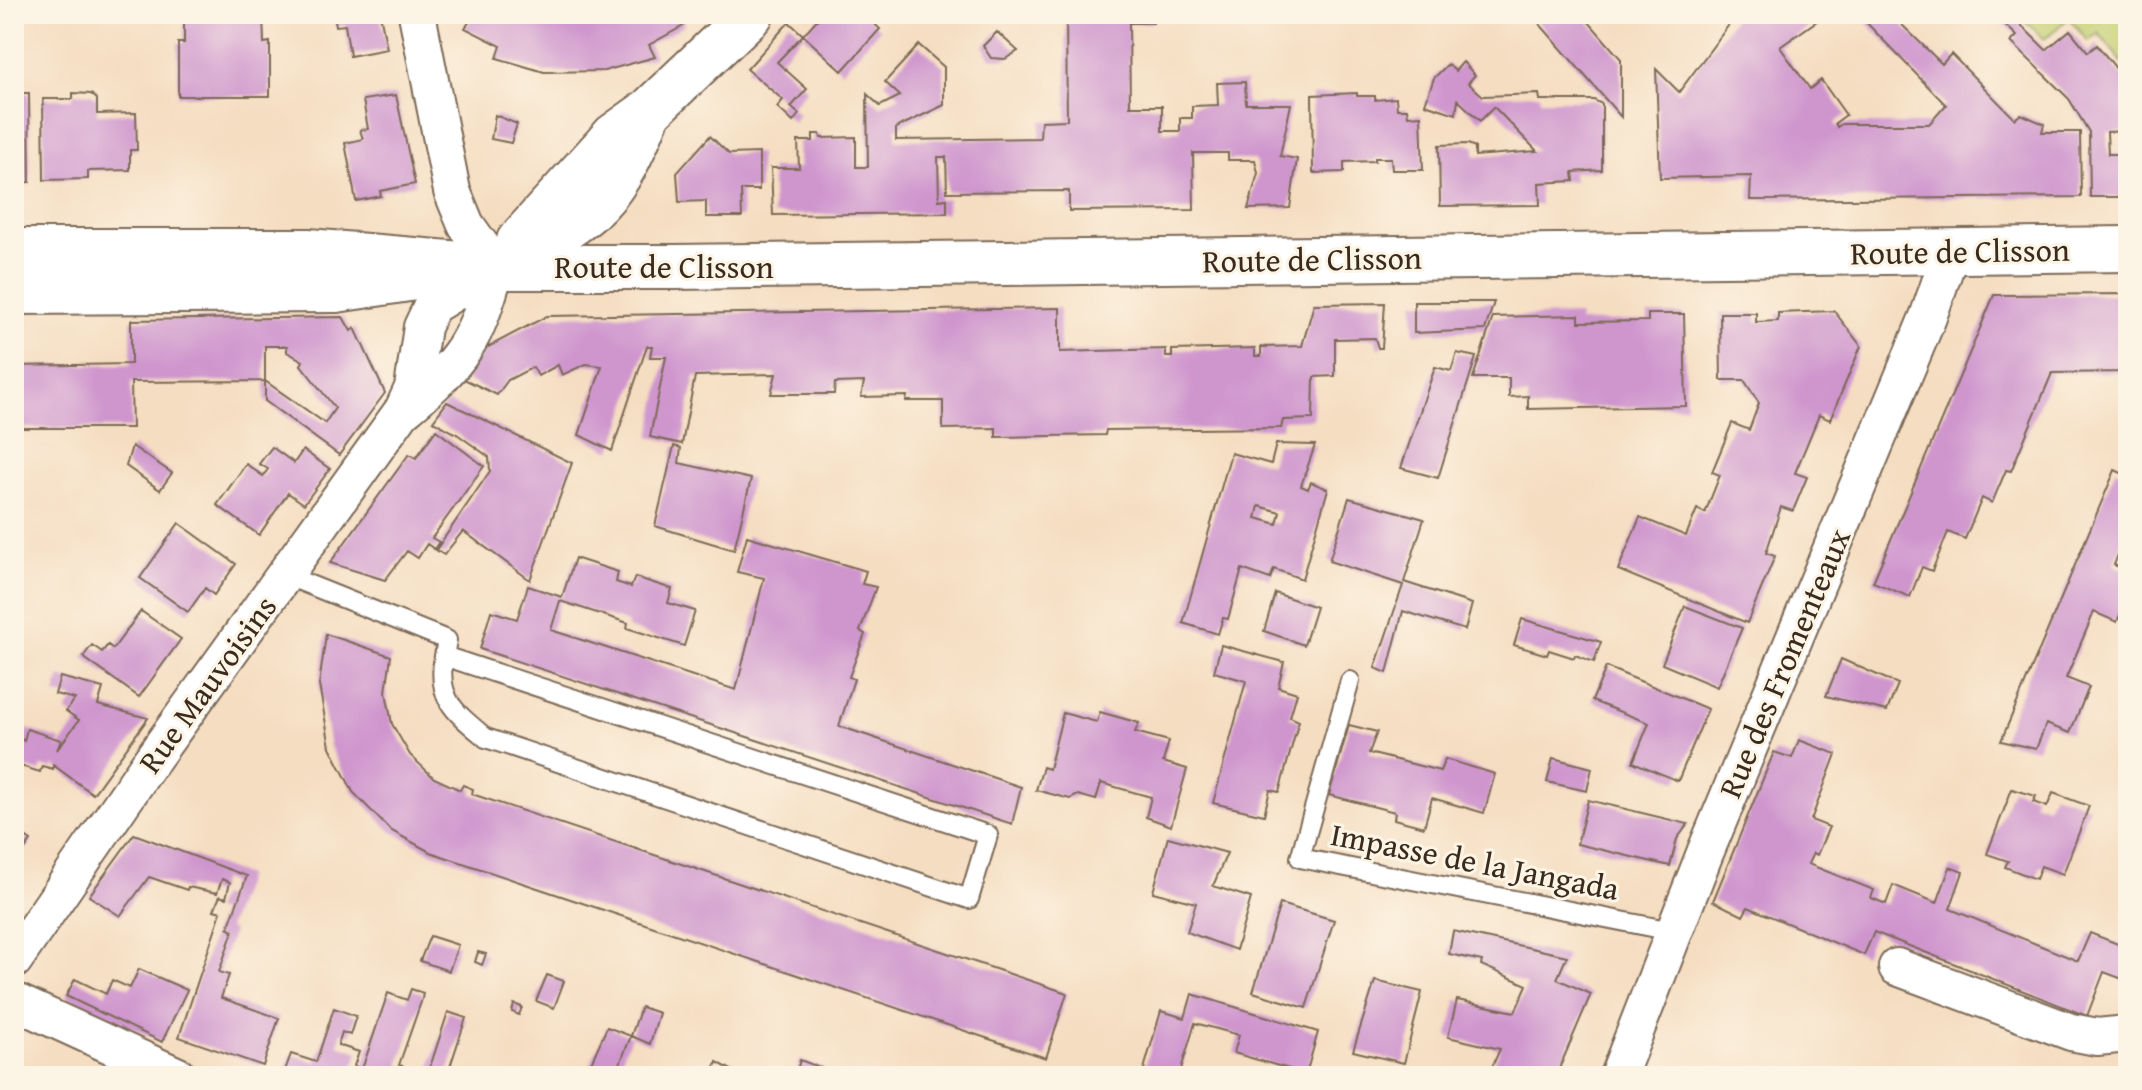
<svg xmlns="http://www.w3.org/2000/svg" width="2142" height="1090" viewBox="0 0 2142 1090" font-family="'Gentium Book Plus',serif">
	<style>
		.green { fill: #c2cf70; stroke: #7e7c47; stroke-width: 2 }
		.building { fill: #cf96ce; fill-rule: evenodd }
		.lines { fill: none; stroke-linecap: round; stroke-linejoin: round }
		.lane-casing { stroke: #7c6957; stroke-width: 22 }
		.street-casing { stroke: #7c6957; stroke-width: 40 }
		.secondary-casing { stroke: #7c6957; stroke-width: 48 }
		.lane { stroke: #fff; stroke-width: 18 }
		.street { stroke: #fff; stroke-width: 36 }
		.secondary { stroke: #fff; stroke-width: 44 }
		.labels { text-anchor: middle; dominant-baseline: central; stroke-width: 6; stroke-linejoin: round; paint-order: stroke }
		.street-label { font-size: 32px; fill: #3b2a1e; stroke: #fcf5e5 }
	</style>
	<rect width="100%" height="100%" fill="#fcf5e5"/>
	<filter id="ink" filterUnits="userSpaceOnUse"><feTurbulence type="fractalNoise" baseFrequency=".0125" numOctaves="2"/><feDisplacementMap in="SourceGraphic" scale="16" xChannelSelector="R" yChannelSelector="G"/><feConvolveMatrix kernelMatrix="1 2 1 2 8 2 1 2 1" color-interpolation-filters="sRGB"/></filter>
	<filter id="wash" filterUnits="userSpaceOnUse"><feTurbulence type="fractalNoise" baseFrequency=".006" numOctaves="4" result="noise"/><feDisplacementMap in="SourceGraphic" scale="32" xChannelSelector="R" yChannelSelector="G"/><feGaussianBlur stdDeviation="1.8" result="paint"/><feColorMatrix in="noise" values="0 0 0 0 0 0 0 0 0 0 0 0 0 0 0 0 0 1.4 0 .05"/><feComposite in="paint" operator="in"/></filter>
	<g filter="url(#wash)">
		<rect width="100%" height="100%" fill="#f5ddc1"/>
		<path class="green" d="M2018,14H2128V69L2098,33L2088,41L2069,18L2044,39Z"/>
		<g id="blocks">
			<path class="building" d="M184,14H263L264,43L270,42V96H178V43H184Z
				M334,14H380L387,49L350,56L345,25L336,26Z
				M475,14H677L685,25L649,45L655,57L604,71L544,72L497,58L501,46L465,28Z
				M822,14H864L880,29L842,71L803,35Z
				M1066,14H1153V23H1129L1130,106H1162V131H1180V118H1192V106L1218,105L1217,83L1245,82L1246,104H1291L1280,156L1297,159L1290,208L1248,209L1258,173L1255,160H1228V153H1193L1194,210L1069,211V191L947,192L946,157H938L939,200L947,199V213L773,215L771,168H799L798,141H813V134H820L821,138L856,137V167H868L867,94L880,106L900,96L885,82L919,45L944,67V105L896,128V140L1040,138L1041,121L1067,120Z
				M1531,14H1582L1621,59V117Z
				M1737,14H1812L1818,20L1780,47L1810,89L1821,80L1846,115L1835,123L1837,127L1842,124H1929L1946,105L1858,14H1891L1942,64L1951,54L2015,119L2021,114L2044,124L2042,132H2080L2081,197L1750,200L1751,176L1660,178L1656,69L1679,92Z
				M1994,14H2010L2046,50L2070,30L2088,52L2097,45L2128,83V131L2107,132L2108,154H2128V197H2090L2089,132L2069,99L2011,42L2017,36Z
				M789,22L803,35L777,62L807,89L791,107L799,114L793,122L777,107L783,100L747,69Z
				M997,32L1018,51L1005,59L991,58L983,46Z
				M1463,62L1475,75L1468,83L1483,96L1539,94L1540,100H1594L1602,104V170L1573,172L1574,181L1539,183L1540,205L1440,206L1439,145L1468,144L1475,147V156L1537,151L1494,107L1480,121L1458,100L1456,114L1425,104L1434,78L1448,64L1455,71Z
				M14,93H29L30,182L16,183Z
				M73,93L91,94L97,99V114L136,113L137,150H130V170L88,171V179L44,180L43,99H73Z
				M1357,93V96H1375V100L1396,98L1397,109H1407L1408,116L1421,115L1423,170H1392L1391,158H1375V161L1344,162V172L1313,173L1312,95Z
				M396,95L415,184L380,191L381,196L356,201L345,143L363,139L360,130L368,129L363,100Z
				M495,115L517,124L511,143L491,139Z
				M710,136L729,154L759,153V190H741L742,217H706V201L679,202L677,173Z
				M2128,294V372L2052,373L2011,471L2006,470L1992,503L1982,498L1965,539L1948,532L1932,571L1922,567L1910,597L1873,582L1994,295Z
				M1414,302H1494L1485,330L1414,333Z
				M1385,303L1382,348H1378L1375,338L1335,339V376L1314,377L1313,419L1283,420L1281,428L1106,430L1105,435L996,437V428L943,429V401H906L907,396L861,397L864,382L835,383L834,394H771L776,374L695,376L682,444L650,437L666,357H650L652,346H647L612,451L579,435L602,366L586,364L562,375L558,365L538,376L533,367L508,380L497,395L464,379L486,348L547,316L1060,308V352L1166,349V357H1172V350L1255,348V356H1261V347L1302,346L1314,304Z
				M1834,311L1861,346L1830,420L1819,415L1795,473L1807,477L1793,511L1781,507L1766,553L1775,556L1747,623L1618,570L1640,517L1686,536L1697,509L1705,513L1720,475L1712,472L1732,423L1749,430L1759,403L1744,380H1721L1720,313H1756V322L1778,321V313Z
				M1648,314H1684L1686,406L1528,409V396L1509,397V378H1473L1493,317L1579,315V322L1648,321Z
				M343,317L351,331L355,328L385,393L339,455L265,401V381L325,423L335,408L301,365L303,361L287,352V346H265V381L131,382L132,428H14V366L131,364V320Z
				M1457,353L1476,357L1438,478L1401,468L1435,367L1451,371Z
				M447,402L572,463L530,580L463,531L444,555L436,550L490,471L489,457L457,434L433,421Z
				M436,430L484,466L432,538L439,542L434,549L427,544L418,558L407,551L385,580L330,563L409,454L416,458Z
				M1276,444L1315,445L1301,486L1308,489L1311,482L1328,489L1302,579L1274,569L1270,579L1242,569L1228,619L1223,618L1218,634L1183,623L1231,453L1271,464ZM1259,506L1280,512L1277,524L1256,518Z
				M132,446L172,473L160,490L126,466Z
				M674,446L681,448L679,463L751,479L734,550L655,526Z
				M272,447L294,463L303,450L330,469L304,504L288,493L259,535L217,505L246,464L263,476L268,469L259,464Z
				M2115,470L2128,476V538L2125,537L2114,565L2128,571V596L2117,622L2094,612L2066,678L2089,687L2070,733L2046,724L2036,749L2001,741Z
				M1349,498L1424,519L1404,582L1472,604L1465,630L1403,611L1387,673L1375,668L1403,585L1329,561Z
				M179,523L236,564L214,595L205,588L188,612L140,578Z
				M747,536L866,571L862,584L876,587L860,631L865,634L849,677L854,679L839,726L1021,787L1012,824L480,649L491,611L517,619L528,586L562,597L575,558L618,572L616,582L631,587L635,577L672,589L668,603L695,611L684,646L627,628L628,623L560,601L551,630L736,690L764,578L737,572Z
				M1275,593L1316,607L1304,645L1264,631Z
				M1685,606L1742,628L1717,687L1662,664Z
				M141,611L181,639L139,697L83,657L92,645L102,652L108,645L113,649Z
				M1522,619L1601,642L1594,662L1575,655L1574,658L1549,650L1547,655L1514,645Z
				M326,634L391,656L386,692L392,724L410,755L434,778L460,790L463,785L473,789L472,794L1067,993L1046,1058L430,852L390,830L353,792L330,747L319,685Z
				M1221,645L1284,662L1278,687L1297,693L1290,717L1299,721L1279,792L1270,790L1264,815L1213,803L1246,681L1214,672Z
				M1841,659L1898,684L1887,711L1826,696Z
				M1606,667L1708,709L1678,781L1633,762L1649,723L1592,701Z
				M60,677L103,688L98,705L148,718L93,794L53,765V769L42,766L40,772L14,764L17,736L24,741L27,729L61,740L57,750L79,720L66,711L75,699L55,694Z
				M1100,712L1139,723L1135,732L1169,741L1163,762L1187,769L1171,826L1146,817L1151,797L1101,783L1096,800L1078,795L1070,799L1036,790L1043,767L1049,769L1063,713L1097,722Z
				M1349,725L1377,732L1369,753L1440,771L1445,759L1495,774L1484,813L1432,798L1424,827L1394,819L1395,812L1329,795Z
				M1799,740L1836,754L1811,820L1829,827L1817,855L1813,853L1808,864L1874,890L1871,898L1886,904L1893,885L1937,903L1950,867L1963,872L1950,909L2078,961L2090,933L2128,948V981L2104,972L2087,1016L1874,932L1864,955L1748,907L1743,916L1713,901L1774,752L1792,758Z
				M1553,758L1592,768L1587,791L1547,782Z
				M2012,789L2036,796L2033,802L2047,807L2053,793L2089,806L2063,874L2041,866L2036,879L2005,867L2008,861L1987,854Z
				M1588,800L1688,824L1677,839L1670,866L1577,844Z
				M14,829L31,841L14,865Z
				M134,834L247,876L228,928L233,931L219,972L229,975L221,998L279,1018L263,1066L179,1037L221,912L214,910L220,896L226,898L230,882L222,879L217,893L188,887L187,890L149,877L120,916L89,896Z
				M1168,837L1227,853L1213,886L1251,898L1236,950L1187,932L1196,903L1153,892Z
				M1280,904L1334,920L1306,1008L1253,992Z
				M1453,931L1567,956L1557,979L1591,994L1556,1076H1488L1500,1049L1448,1037L1457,1000L1515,1012L1527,985L1481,965L1482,961L1449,954Z
				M430,936L458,945L449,971L420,961Z
				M478,952L486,954L482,965L475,962Z
				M139,969L187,990L162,1042L66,996L75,979L106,994L112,980L130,988Z
				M547,975L564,981L554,1008L536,1001Z
				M1375,981L1422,992L1404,1063L1353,1051Z
				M411,989L423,993L422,999L399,1065L414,1069L418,1076H381L366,1070L364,1076H283L291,1054L316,1062L334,1008L356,1016L350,1035L342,1032L338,1045L359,1052L354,1066L362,1069L388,993L407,1000Z
				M1192,994L1318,1032L1306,1074L1234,1053L1239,1035L1195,1023L1179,1076H1142L1161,1011L1185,1018Z
				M514,1004L522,1007L519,1015L512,1012Z
				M641,1007L659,1013L650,1044L631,1036Z
				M448,1012L466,1018L448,1073L430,1067Z
				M607,1027L631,1036L615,1076H585Z
				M800,1060L824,1069L821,1076H795Z
				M717,1062L737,1073L735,1076H711Z"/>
		</g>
	</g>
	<g filter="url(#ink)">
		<use href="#blocks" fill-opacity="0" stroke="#7c6957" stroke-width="2"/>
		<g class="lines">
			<defs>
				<path id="lane" d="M285,575L447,640L444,656L988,835L969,899L486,738C455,712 436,699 444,656
					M1350,681L1300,858L1677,932"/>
				<path id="street" d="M417,14L452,191L466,225L496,267
					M405,409C463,361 476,340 496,267
					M14,960L148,765L403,410L413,388L422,327L432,306L496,267
					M1897,967L2071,1032L2097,1037L2128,1034
					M14,1001L178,1076
					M1618,1076L1705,853L1928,317L1951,251"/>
				<path id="secondary" d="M519,241L614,136L649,111L751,14
					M14,251H308L496,267H675L2128,249
					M501,264C590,216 611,209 649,111
					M14,292L336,290L422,277"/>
			</defs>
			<use href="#lane" class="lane-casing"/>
			<use href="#street" class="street-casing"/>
			<use href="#secondary" class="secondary-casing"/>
			<use href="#lane" class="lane"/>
			<use href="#street" class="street"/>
			<use href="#secondary" class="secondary"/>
		</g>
	</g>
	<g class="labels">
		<g class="street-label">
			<text transform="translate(1960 251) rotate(-1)">Route de Clisson</text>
			<text transform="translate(1312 259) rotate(-1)">Route de Clisson</text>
			<text x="664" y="266">Route de Clisson</text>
			<text transform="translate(1784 663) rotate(-67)">Rue des Fromenteaux</text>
			<text transform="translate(207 684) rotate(-54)">Rue Mauvoisins</text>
			<text transform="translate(1475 861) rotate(11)">Impasse de la Jangada</text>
		</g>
	</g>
	<rect width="2142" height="1090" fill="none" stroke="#fcf5e5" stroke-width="48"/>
</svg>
